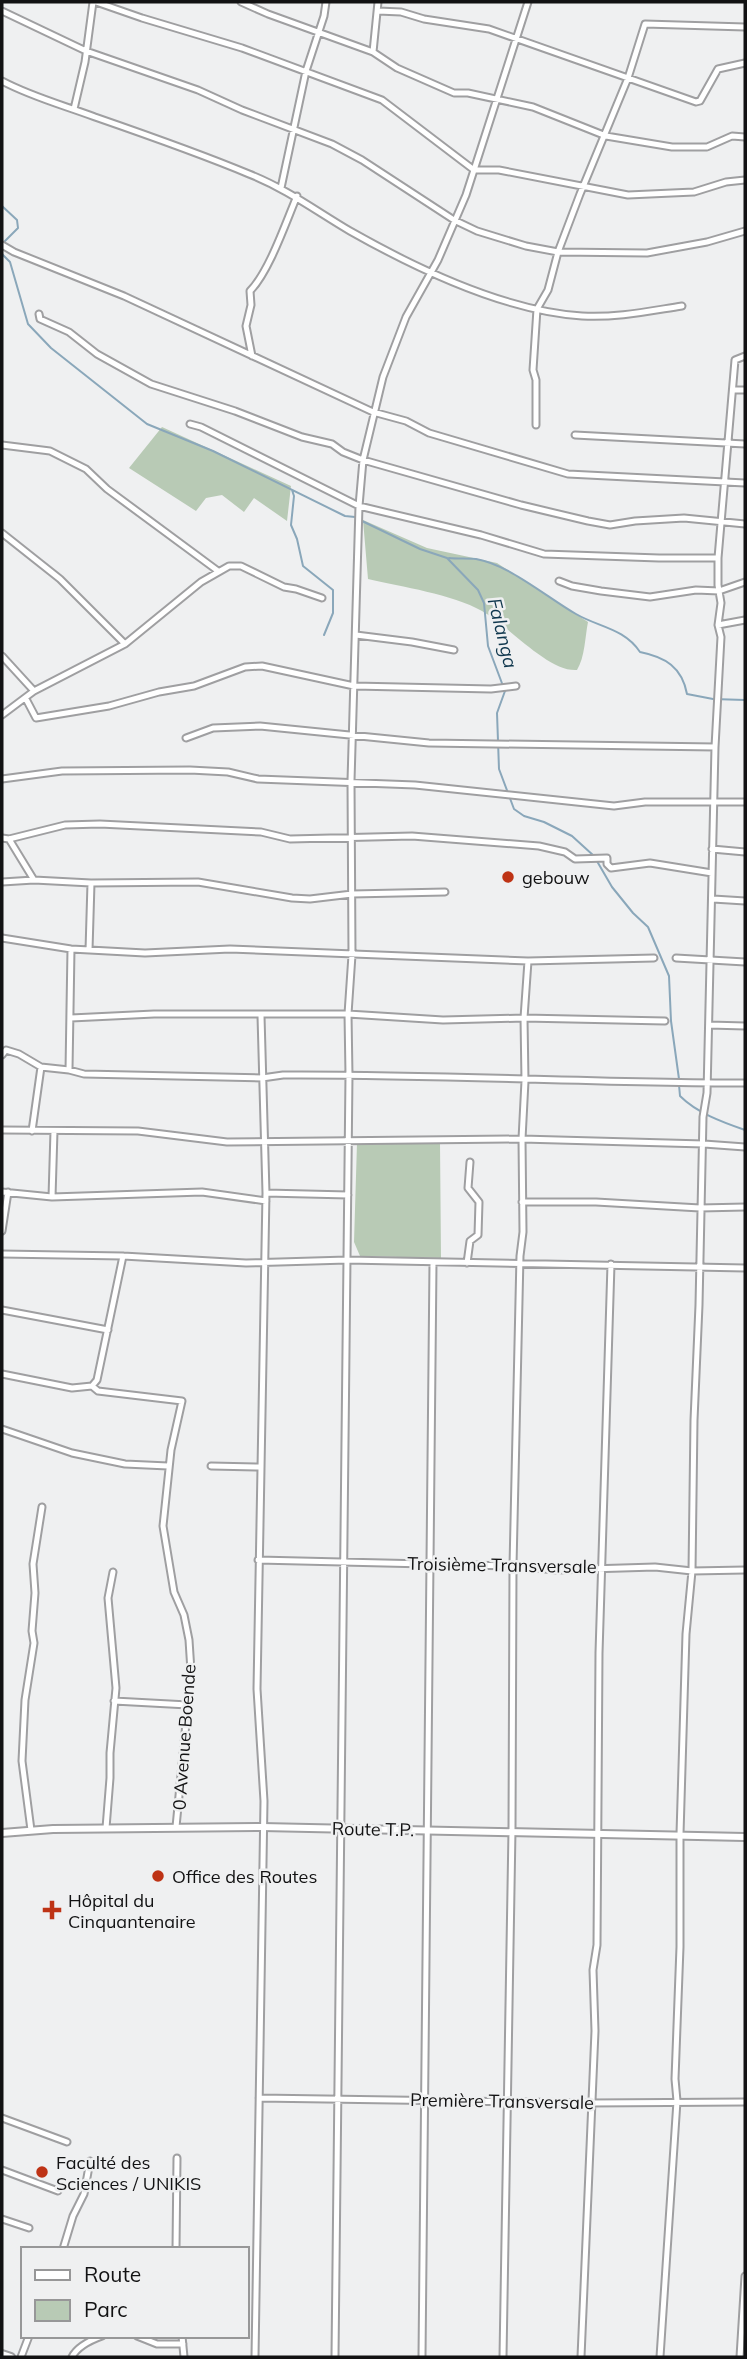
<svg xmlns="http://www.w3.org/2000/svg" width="747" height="2359" viewBox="0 0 747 2359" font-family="Mulish,sans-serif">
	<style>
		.green { fill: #b8cab5 }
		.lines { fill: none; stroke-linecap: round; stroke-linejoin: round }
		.stream { stroke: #8aa7ba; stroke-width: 2 }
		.minor-casing { stroke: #9f9fa1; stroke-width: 9 }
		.tertiary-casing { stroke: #9f9fa1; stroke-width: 10 }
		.minor { stroke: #fff; stroke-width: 5 }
		.tertiary { stroke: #fff; stroke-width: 6 }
		.poi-dot { fill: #be3315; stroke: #eff0f1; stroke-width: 2.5 }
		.labels { text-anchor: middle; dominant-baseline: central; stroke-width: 5; stroke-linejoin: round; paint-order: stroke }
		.poi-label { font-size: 18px; fill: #121213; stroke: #eff0f1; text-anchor: start }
		.street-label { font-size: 18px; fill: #121213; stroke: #eff0f1 }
		.water-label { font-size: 19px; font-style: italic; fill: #0f374d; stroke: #eff0f1 }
	</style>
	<rect width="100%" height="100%" fill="#eff0f1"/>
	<path class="green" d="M162,427L291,486L287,521L254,498L244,512L222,495L206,498L196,511L129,468Z
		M363,520L427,548L497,563L588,622C585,637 585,657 577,670C548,672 509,626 482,611C452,594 402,587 368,579Z
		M357,1143H440L441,1258L360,1256L354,1242Z"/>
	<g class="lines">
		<path class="stream" d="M2,206L17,220L18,228L2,244
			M2,254L10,262L28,324L51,348L147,424L213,451L345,516L355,517
			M292,490L294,496L291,525L297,539L303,566L333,590V613L324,635
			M360,520L420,549L447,558L478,590L484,603L488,646L503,686
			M449,558C458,559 467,558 476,559C508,564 548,598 576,614C598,627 624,628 640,652C665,657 682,667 687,694L713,699L745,700
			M505,691L497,713L499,769L514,809L524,816L544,822L572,836L594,856L612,887L633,913L648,927L669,976L671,1021L679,1079
			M679,1085L680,1096C697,1113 722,1122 745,1130"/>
		<defs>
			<path id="minor" d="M96,2L142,18L242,48L382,100L474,170H499L628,195L694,192L726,182L745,180
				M241,2L268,14L373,52L397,68L454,93H468L533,107L606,136L672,147H707L732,136L745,137
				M2,11L86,51L198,90L242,110L332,144L362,160L454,220L477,231L526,246L558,252L647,253L707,242L745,231
				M378,11L401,12L424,19L489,29L696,102L700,101L718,69L745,63
				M373,52L378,2
				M2,81C32,97 63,105 95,117C147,135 199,153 249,174C287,189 316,211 350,231C417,269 505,311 582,316C616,318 649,311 682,306
				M74,109L85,62L93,2
				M281,188L306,71L324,16L326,2
				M2,245L14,252L124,296L373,412L406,421L429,433L568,474L745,483
				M39,314L40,319L69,332L97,354L151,384L235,411L302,437L332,444L343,452L363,460L521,505L588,521L610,525L635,521L684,518L745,524
				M252,356L246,326L251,305L250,291C269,272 286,222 297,196
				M733,390H745
				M190,424L201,427L359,506L481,535L544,554L659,558H718
				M536,425V380L533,370L537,309L548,290L558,252L580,194L628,78L645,24L745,27
				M575,435L745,444
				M2,445L50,451L86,469L107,489L218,571
				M2,533L60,579L125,644
				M559,581L572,586L601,591L650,597L696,590L719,591L745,582
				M718,625L745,620
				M356,635L412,642L454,650
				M2,656L34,691
				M26,699L36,718L109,706L159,692L194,686L245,667L262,666L354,686L491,689L516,686
				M2,715L34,691L125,644L201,582L229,566H241L284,587L296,589L322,598
				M186,738L213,728L260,726L429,743L715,747
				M2,779L62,771L190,770L228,772L258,779L415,785L614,806L645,802H745
				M2,838L9,839L65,825L100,824L261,832L290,839L412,836L539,846L565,852L575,859L607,858V864L611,868L650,863L712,873
				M9,839L34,880
				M712,849L745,852
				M2,882L34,880L91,883L198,882L292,898L310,899L352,894L445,892
				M713,899L745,901
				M2,938L71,949L145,953L230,949L528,961L654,958
				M89,950L91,883
				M676,958L745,962
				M71,1018L154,1014H348L443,1020L524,1018L665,1021
				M709,1025L745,1026
				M2,1055L6,1050L19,1054L41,1067L69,1070L84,1074L262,1078L283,1075C437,1074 591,1083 745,1083
				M69,1070L71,949
				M2,1130L138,1131L227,1142L522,1139L704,1144L745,1147
				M32,1131L41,1067
				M2,1192L52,1197L202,1192L266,1201
				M266,1193L348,1195
				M52,1197L54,1131
				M522,1202H596L700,1208L745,1207
				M2,1231L8,1192
				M2,1254L123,1256L246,1263L347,1260L745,1268
				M467,1263L470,1241L478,1235L479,1202L468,1188L470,1162
				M2,1310L108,1330
				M2,1374L72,1388L92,1386L98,1391L182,1401L171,1450L163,1526L174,1592L184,1615L189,1640L191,1671L176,1827
				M92,1386L97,1380L123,1256
				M2,1429L72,1453L125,1464L168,1466
				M211,1466L259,1467
				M258,1560L513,1566L556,1570L655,1567L692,1571L745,1570
				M114,1701L188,1705
				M106,1828L110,1778V1753L116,1688L108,1598L113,1572
				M31,1830L22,1761L25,1700L34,1643L32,1631L35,1593L33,1564L42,1507
				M259,2098L590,2103L745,2102
				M2,2118L67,2142
				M2,2170L58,2191
				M2,2219L29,2228
				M63,2249L73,2216L84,2194L90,2161
				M176,2249L177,2158
				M137,2336L157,2344H183
				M182,2336L184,2357
				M21,2357L29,2336
				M72,2357C77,2347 91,2340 102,2336
				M255,2357L264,1801L257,1689L266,1193L261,1016
				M335,2357L349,1075L348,1014L352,955L351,781L359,506L363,460L383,377L406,317L438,260L466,195L528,2
				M422,2357L433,1263
				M503,2357L512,1830L513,1566L520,1256L523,1232L522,1139L525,1081L524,1018L528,961
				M581,2357L595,2031L593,1970L597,1945L599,1653L611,1264
				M660,2357L677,2101L675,2079L680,1947V1834L686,1634L692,1571L694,1420L699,1305L703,1117L707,1093L715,747L721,637L718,625L721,603L718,585V558L735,360L745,356
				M740,2357L745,2276"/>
			<path id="tertiary" d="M2,1833L53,1829L262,1827L745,1837
				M2,2354L11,2357"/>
		</defs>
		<use href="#minor" class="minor-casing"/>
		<use href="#tertiary" class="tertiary-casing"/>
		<use href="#minor" class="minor"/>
		<use href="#tertiary" class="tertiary"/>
	</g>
	<g class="poi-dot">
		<circle cx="508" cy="877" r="7"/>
		<circle cx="158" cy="1876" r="7"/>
		<path d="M48.5 1899.5h7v7h7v7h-7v7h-7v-7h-7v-7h7z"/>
		<circle cx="42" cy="2172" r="7"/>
	</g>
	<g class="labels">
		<g class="poi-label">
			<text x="522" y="877">gebouw</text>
			<text x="172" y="1876">Office des Routes</text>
			<text x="68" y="1900">Hôpital du<tspan x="68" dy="21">Cinquantenaire</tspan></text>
			<text x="56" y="2162">Faculté des<tspan x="56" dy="21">Sciences / UNIKIS</tspan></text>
		</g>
		<g class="street-label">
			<text transform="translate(502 1565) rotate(1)">Troisième Transversale</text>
			<text transform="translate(184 1737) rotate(-86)">0 Avenue Boende</text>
			<text transform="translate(373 1829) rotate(1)">Route T.P.</text>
			<text transform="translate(502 2101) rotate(1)">Première Transversale</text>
		</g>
		<g class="water-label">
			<text transform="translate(503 633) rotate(76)">Falanga</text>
		</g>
	</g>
	<rect width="747" height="2359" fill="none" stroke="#121213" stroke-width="7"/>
	<rect x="21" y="2247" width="228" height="91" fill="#eff0f1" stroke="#979798" stroke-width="2"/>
	<rect x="35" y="2270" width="35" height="10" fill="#ffffff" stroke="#979798" stroke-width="2"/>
	<text x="84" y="2282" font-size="21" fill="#121213">Route</text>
	<rect x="35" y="2300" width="35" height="21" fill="#b8cab5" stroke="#979798" stroke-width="2"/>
	<text x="84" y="2317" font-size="21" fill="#121213">Parc</text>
</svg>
